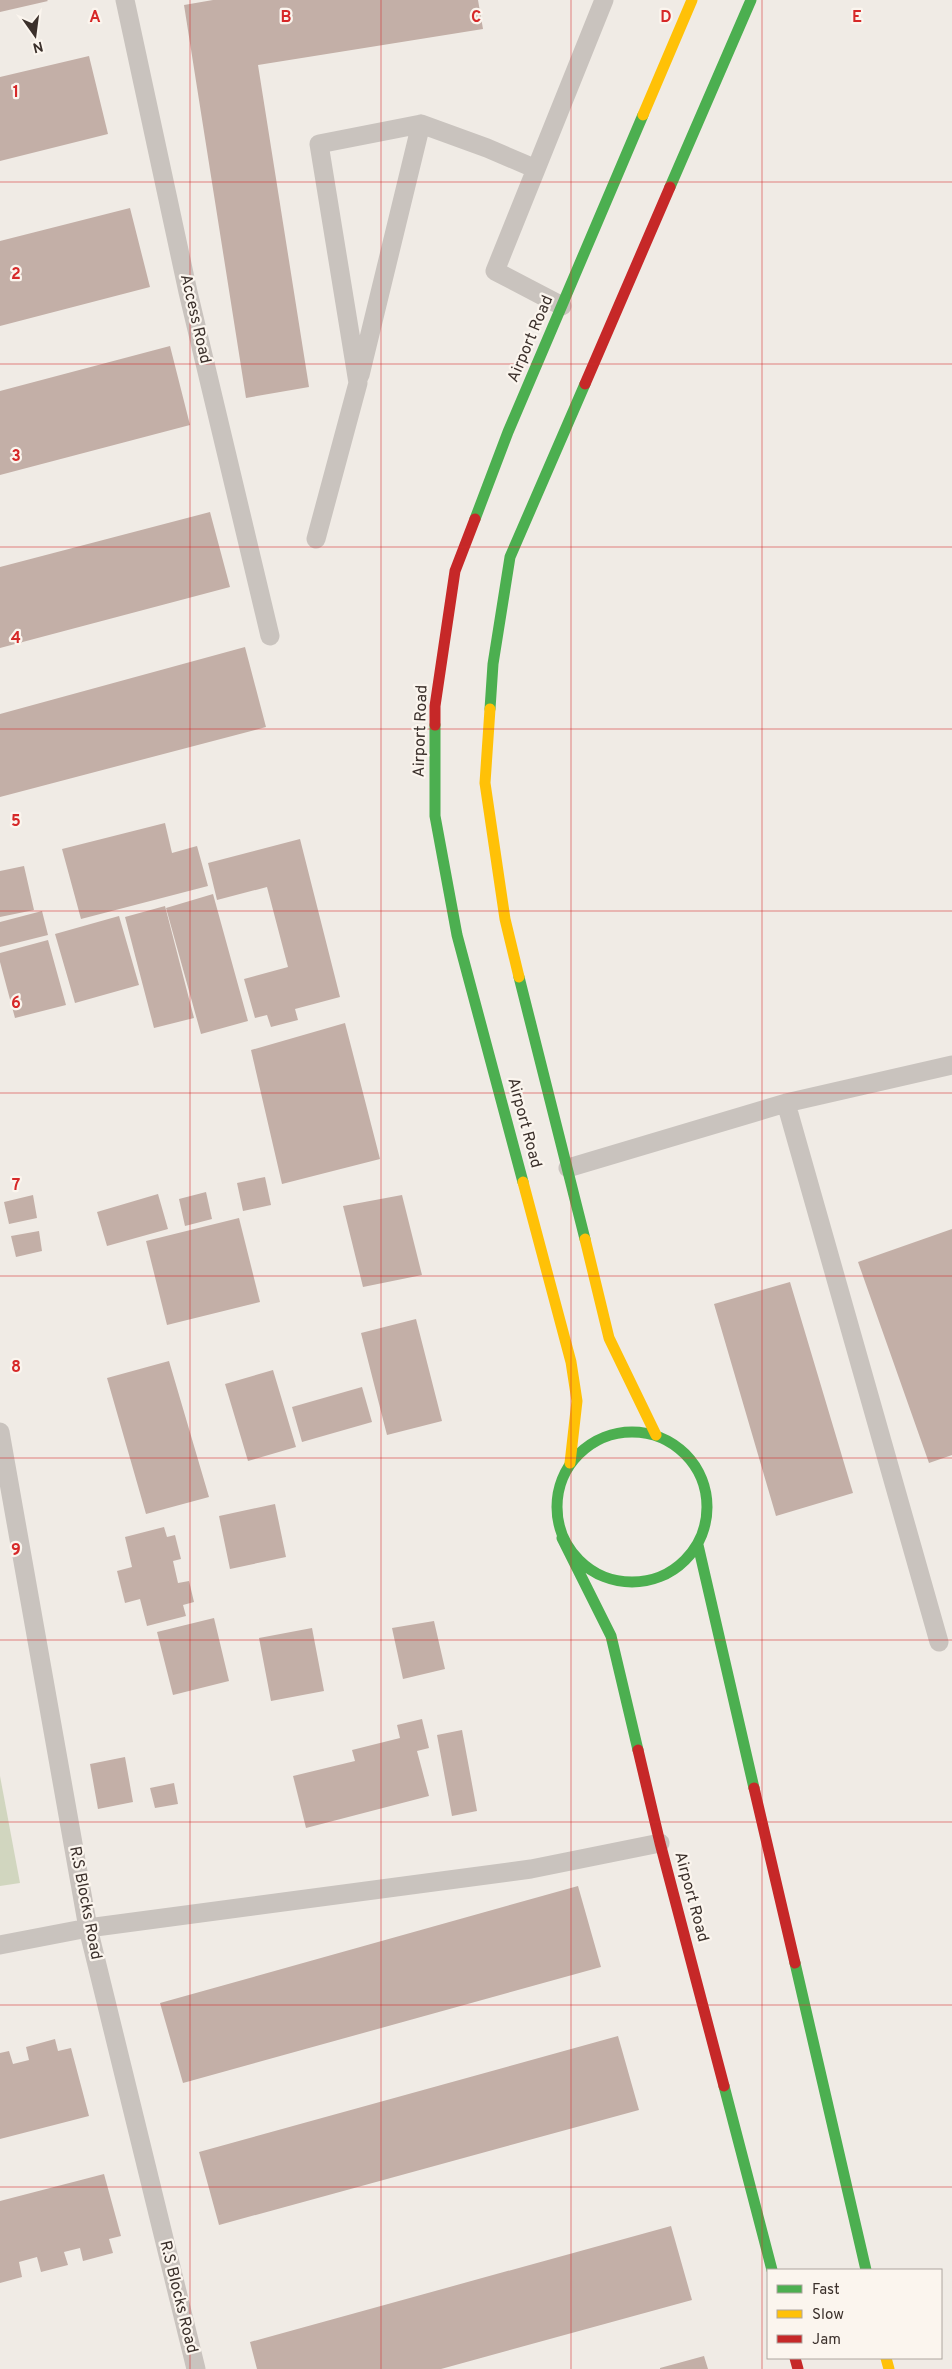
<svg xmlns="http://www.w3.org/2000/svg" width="952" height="2369" viewBox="0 0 952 2369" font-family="Overpass,sans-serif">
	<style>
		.green { fill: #d1d6bf }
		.building { fill: #c3afa7 }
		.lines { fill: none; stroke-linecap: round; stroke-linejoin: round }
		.lane { stroke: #c9c3be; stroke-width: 19 }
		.fast { stroke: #4caf50; stroke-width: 11 }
		.slow { stroke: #ffc107; stroke-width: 11 }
		.jam { stroke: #c62828; stroke-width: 11 }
		.grid { fill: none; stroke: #d62828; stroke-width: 1; stroke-opacity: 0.55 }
		.labels { text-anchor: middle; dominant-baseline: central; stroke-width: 4.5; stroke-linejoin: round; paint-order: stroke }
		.street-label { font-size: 16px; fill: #3b302b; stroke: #fbf5ee }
		.grid-label { font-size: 16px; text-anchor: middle; font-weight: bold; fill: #d62828; stroke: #fbf5ee; stroke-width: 4.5; stroke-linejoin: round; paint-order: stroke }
	</style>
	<rect width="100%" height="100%" fill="#f0ebe5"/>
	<path class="green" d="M0,1776L20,1883L0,1886Z"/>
	<path class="building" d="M0,0H47L48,1L0,12Z
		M213,0H478L483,29L258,65L309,387L246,398L184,5Z
		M89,56L108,134L0,161V77Z
		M130,208L150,287L0,326V241Z
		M170,346L190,425L0,475V391Z
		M210,512L230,587L0,648V567Z
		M245,647L266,727L0,797V714Z
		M165,823L172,853L197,846L208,886L81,919L62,849Z
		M300,839L340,997L295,1009L298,1020L271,1027L267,1015L255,1018L244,979L288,967L267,887L217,900L208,863Z
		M24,866L34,910L0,917V871Z
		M213,894L248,1021L201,1034L166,908Z
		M165,906L194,1018L154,1028L125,917Z
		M42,911L48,935L0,947V922Z
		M119,916L139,985L75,1003L55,934Z
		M48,940L66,1005L15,1018L0,962V953Z
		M345,1023L380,1159L282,1184L251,1050Z
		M265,1177L271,1205L243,1211L237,1183Z
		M206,1192L212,1219L185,1226L179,1199Z
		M158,1194L168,1229L107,1246L97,1212Z
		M33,1195L37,1218L9,1224L4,1202Z
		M402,1195L422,1275L363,1287L343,1206Z
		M239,1218L260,1302L167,1325L146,1241Z
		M952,1229V1455L929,1463L858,1262Z
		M39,1231L42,1251L16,1257L11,1236Z
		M790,1282L853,1493L776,1516L714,1304Z
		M416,1319L442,1421L387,1435L361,1333Z
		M169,1361L209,1497L146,1514L107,1378Z
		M273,1370L296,1447L248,1461L225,1384Z
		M362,1387L372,1422L302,1442L292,1407Z
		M275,1504L286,1557L230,1569L219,1516Z
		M164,1527L167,1537L175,1535L181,1559L173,1561L178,1583L189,1581L194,1602L183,1605L186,1616L147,1626L140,1599L125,1603L117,1571L132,1567L125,1537Z
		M214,1618L229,1681L173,1695L157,1632Z
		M434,1621L445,1669L403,1679L392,1628Z
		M312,1628L324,1691L271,1701L259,1638Z
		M422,1719L429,1748L417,1751L429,1796L306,1828L293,1776L355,1761L352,1750L400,1738L397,1725Z
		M462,1730L477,1811L452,1816L437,1735Z
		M125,1757L133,1802L98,1809L90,1764Z
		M174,1783L178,1804L155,1808L150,1788Z
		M578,1886L601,1967L183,2083L160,2003Z
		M618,2036L639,2110L219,2225L199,2152Z
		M55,2039L58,2051L71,2048L89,2116L0,2139V2053L9,2051L13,2064L29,2060L26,2047Z
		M104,2174L121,2236L109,2239L113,2253L83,2261L80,2248L64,2252L68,2265L41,2272L37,2257L19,2262L22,2277L0,2283V2201Z
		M671,2226L692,2300L441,2369H257L250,2342Z
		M704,2356L708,2369H660V2368Z"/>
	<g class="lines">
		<path class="lane" d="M125,0L188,292L270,636
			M562,306L495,271L604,0
			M360,375L421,124
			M316,539L358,383L319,144L421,124L487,148L536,169
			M786,1103L939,1642
			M568,1168L786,1103L952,1065
			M0,1432L88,1928L196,2369
			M0,1945L88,1928L531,1869L660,1843"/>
		<path class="fast" d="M670,187L751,0
			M475,519L508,432L643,115
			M490,709L493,664L510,557L585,384
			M435,725V816L457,935L523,1182
			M519,977L585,1239
			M557 1507a75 75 0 1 1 150 0a75 75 0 1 1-150 0Z
			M562,1538L611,1636L638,1750
			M698,1545L754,1788
			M795,1963L866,2270
			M724,2086L772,2270"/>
		<path class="slow" d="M643,115L692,0
			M490,709L485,783L505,919L519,977
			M523,1182L571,1362L577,1401L570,1463
			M585,1239L609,1338L656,1435
			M886,2358L889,2369"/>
		<path class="jam" d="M585,384L670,187
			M435,725V706L455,571L475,519
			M638,1750L660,1843L724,2086
			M754,1788L795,1963
			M795,2358L798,2369"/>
	</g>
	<path class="grid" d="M190,0V2369M381,0V2369M571,0V2369M762,0V2369M0,182H952M0,364H952M0,547H952M0,729H952M0,911H952M0,1093H952M0,1276H952M0,1458H952M0,1640H952M0,1822H952M0,2005H952M0,2187H952"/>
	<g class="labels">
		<g class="street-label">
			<text transform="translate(195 319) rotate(77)">Access Road</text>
			<text transform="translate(531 339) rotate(-67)">Airport Road</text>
			<text transform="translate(421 731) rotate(-88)">Airport Road</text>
			<text transform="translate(524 1123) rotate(75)">Airport Road</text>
			<text transform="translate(691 1897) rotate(75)">Airport Road</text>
			<text transform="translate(85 1903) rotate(79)">R.S Blocks Road</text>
			<text transform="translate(178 2297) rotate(76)">R.S Blocks Road</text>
		</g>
	</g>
	<g class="grid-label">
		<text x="95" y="22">A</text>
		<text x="286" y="22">B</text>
		<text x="476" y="22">C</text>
		<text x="666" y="22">D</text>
		<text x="857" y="22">E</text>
		<text x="16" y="97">1</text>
		<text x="16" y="279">2</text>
		<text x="16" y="461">3</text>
		<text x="16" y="643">4</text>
		<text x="16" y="826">5</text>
		<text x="16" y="1008">6</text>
		<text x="16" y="1190">7</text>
		<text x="16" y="1372">8</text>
		<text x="16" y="1555">9</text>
	</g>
	<rect x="767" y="2269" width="175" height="90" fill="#fbf5ee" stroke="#aea6a0"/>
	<rect x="777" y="2285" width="25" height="8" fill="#4caf50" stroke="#aea6a0"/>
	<text x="812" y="2294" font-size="15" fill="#3b302b">Fast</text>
	<rect x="777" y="2310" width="25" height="8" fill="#ffc107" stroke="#aea6a0"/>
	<text x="812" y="2319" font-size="15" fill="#3b302b">Slow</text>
	<rect x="777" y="2335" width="25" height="8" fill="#c62828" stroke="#aea6a0"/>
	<text x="812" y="2344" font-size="15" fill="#3b302b">Jam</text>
	<g transform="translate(35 35) rotate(166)" stroke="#fbf5ee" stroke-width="4" paint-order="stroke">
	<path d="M0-4L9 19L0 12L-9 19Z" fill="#3b302b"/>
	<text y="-8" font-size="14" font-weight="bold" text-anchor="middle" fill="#3b302b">N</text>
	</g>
</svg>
